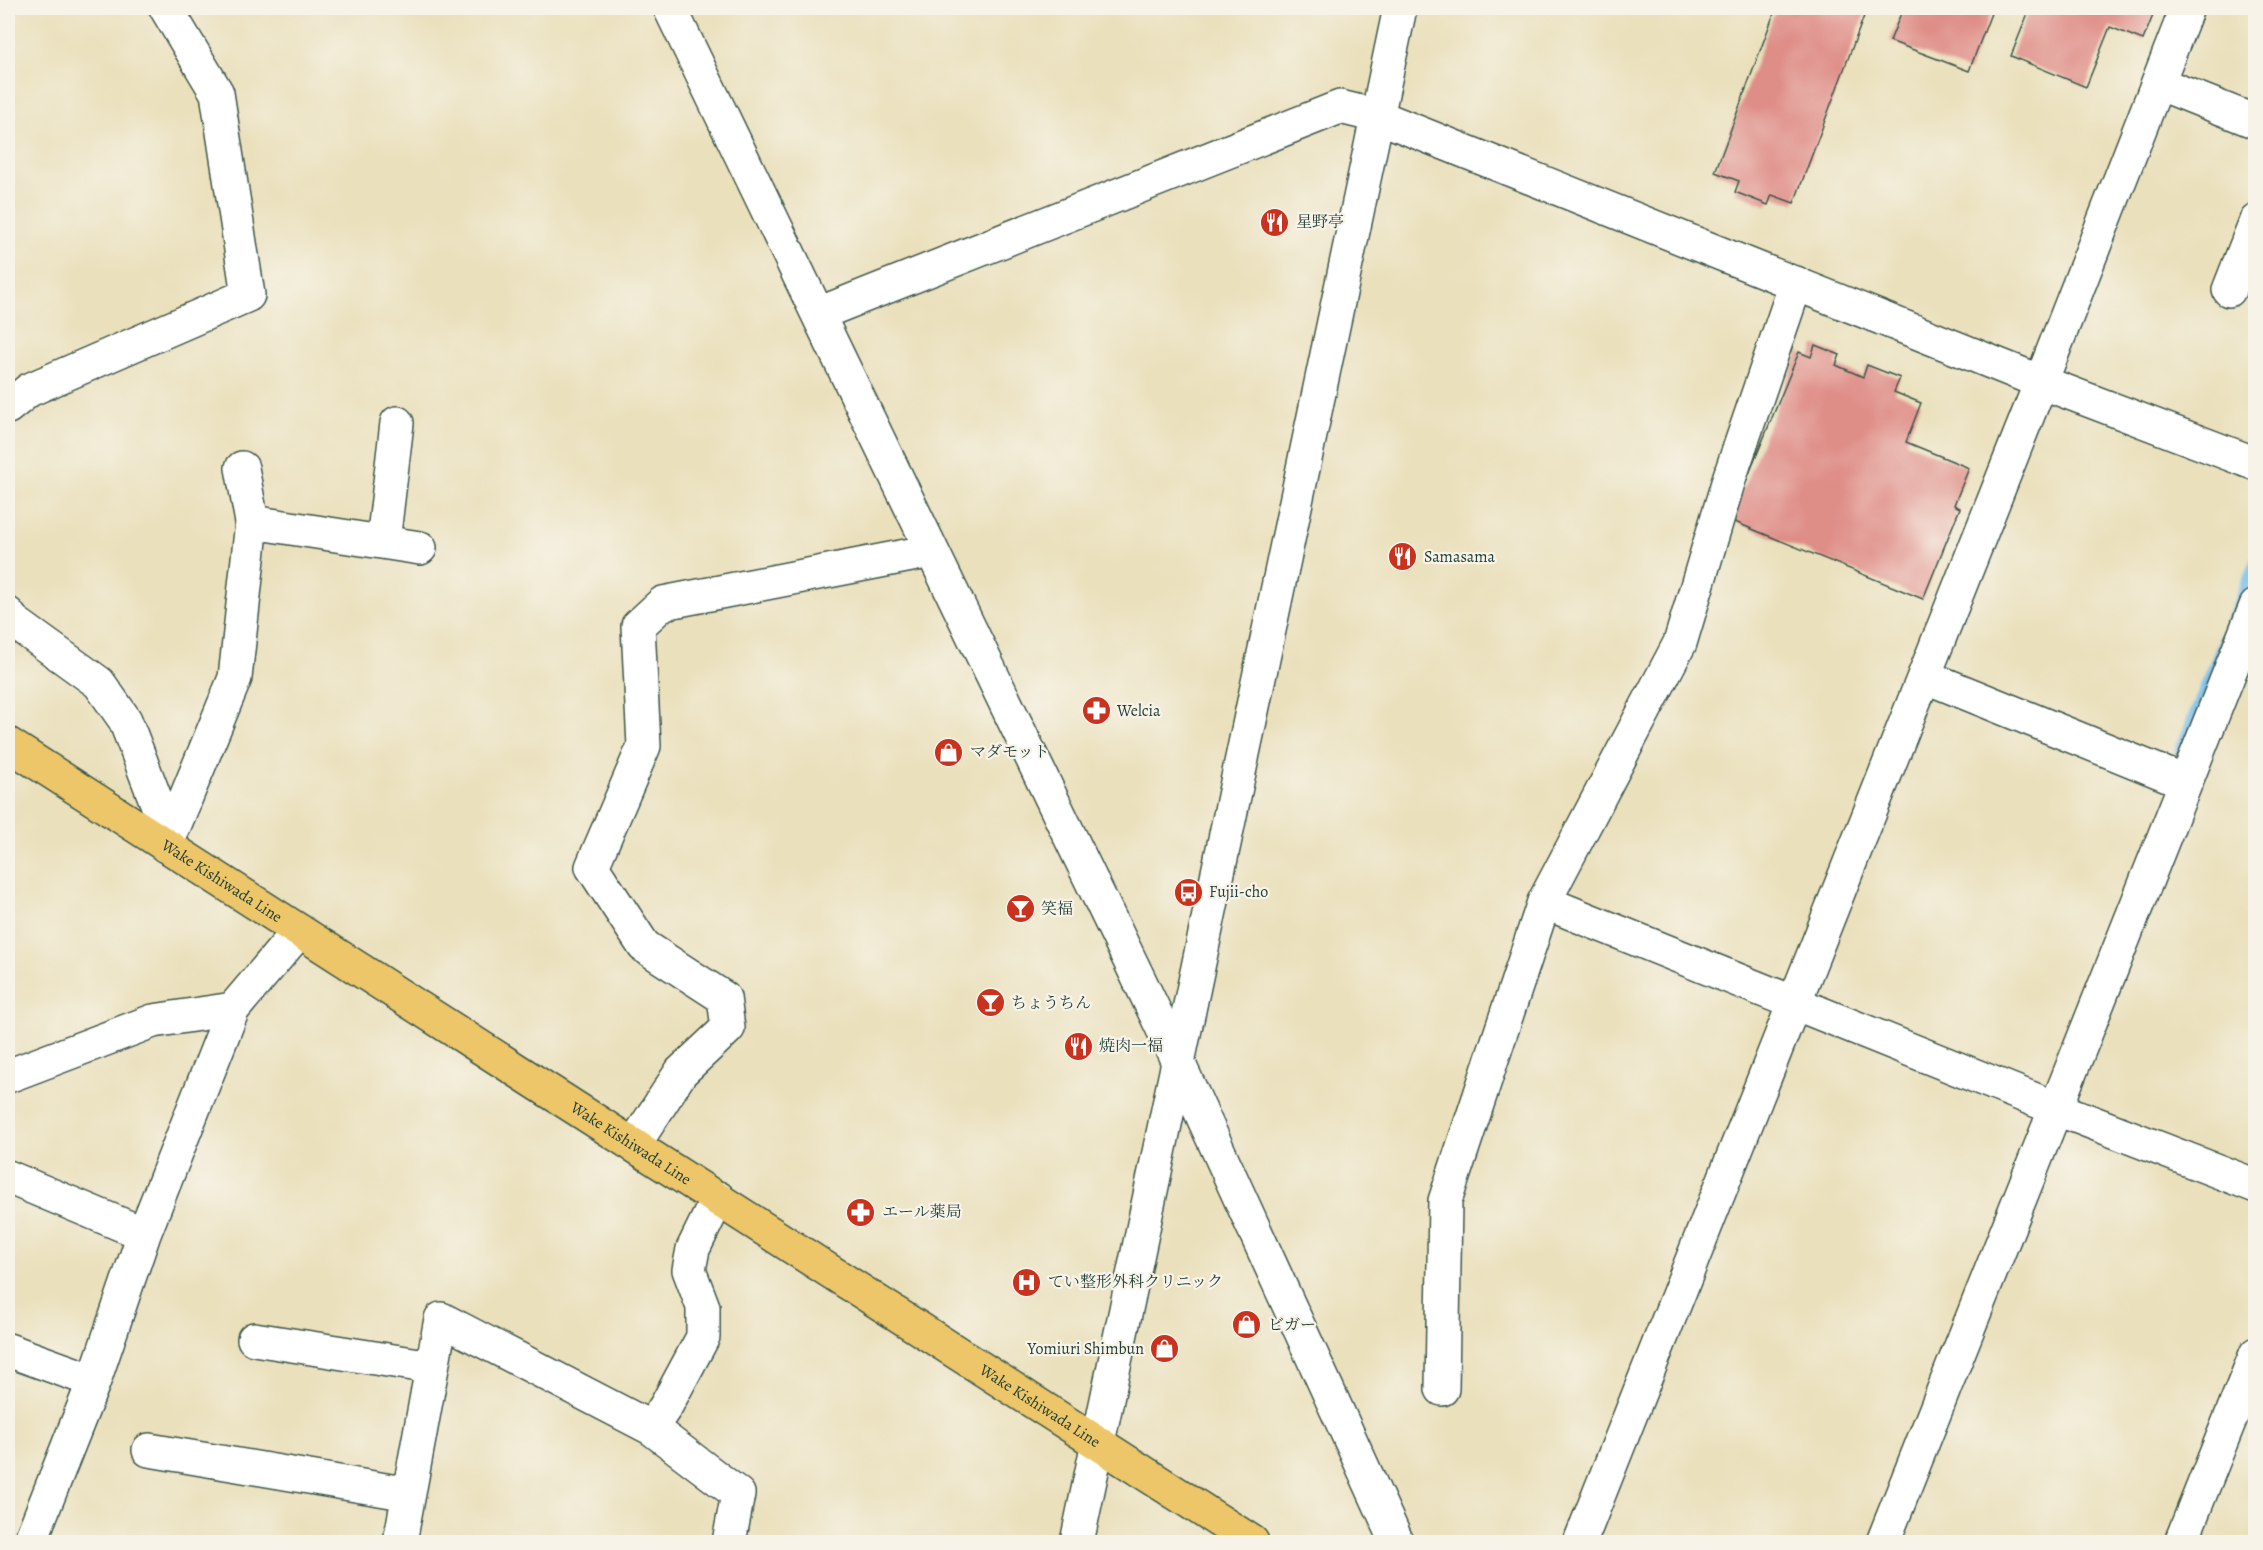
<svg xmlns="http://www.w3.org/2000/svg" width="2263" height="1550" viewBox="0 0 2263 1550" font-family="Alegreya,'Noto Serif JP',serif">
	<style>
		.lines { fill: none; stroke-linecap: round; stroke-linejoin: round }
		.stream { stroke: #71beeb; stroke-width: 10 }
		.building { fill: #df8d87 }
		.minor-casing { stroke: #3d5548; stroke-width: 36 }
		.major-casing { stroke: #3d5548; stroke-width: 36 }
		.minor { stroke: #fff; stroke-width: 33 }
		.major { stroke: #ecc669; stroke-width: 33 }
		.labels { text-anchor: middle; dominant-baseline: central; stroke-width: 4.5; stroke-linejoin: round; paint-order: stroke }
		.poi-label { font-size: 16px; fill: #1f3d34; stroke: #f7f3e8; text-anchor: start }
		.street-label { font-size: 16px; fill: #1f3d34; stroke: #f7f3e8 }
	</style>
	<rect width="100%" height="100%" fill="#f7f3e8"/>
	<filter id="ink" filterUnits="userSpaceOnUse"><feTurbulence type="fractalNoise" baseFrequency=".0167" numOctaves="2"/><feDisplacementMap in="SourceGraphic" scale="12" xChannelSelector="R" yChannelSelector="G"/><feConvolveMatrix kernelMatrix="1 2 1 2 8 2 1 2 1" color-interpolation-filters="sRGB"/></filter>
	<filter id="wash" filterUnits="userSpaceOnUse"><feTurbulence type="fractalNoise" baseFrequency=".008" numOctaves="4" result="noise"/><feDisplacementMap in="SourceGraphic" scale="24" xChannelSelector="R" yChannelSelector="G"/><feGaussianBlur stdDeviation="1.35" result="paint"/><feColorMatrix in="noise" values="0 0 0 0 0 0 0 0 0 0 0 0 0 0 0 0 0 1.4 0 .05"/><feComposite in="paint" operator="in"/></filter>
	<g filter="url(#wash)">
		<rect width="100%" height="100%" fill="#eae0bc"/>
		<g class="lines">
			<path class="stream" d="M2179,752L2256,559"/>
		</g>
		<g id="blocks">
			<path class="building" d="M1776,8H1867L1794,203L1772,195L1768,205L1735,192L1739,181L1715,172Z
				M1903,8H1993L1969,71L1890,41Z
				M2030,8H2156L2143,40L2110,27L2086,87L2011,56Z
				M1815,345L1840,355L1836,365L1863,377L1867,365L1900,378L1894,392L1921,403L1906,442L1969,468L1954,505L1960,508L1923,599L1730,520L1799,352L1811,357Z"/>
		</g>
	</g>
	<g filter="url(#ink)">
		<use href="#blocks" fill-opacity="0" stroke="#3d5548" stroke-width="1.5"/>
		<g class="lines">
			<defs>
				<path id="minor" d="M670,8L1161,1025L1397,1542
					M2158,83L2256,122
					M2229,290L2256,221
					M818,314L1340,107L1377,116L2041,382L2256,464
					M8,407L29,390L248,295L217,93L166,8
					M252,522L420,548
					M383,542L397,423
					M8,614L13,621L99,683L125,720L170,837
					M1924,676L2185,782
					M166,846L235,678L252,522L242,468
					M1544,902L2055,1108L2256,1186
					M8,1076L153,1021L233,1009
					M634,1145L681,1072L728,1028L724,998L644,946L592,867L644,746L638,626L663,603L932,551
					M8,1177L144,1234
					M254,1339L432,1367
					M8,1350L94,1381
					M1442,1389L1445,1201L1544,902L1680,643L1730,476L1796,283
					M651,1428L666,1406L703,1337V1307L689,1270L693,1249L718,1198
					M149,1450L409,1494
					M30,1542L94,1381L144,1234L233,1009L299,931
					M400,1542L441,1319L651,1428L738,1494L729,1542
					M1077,1542L1400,8
					M1580,1542L2041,382L2187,8
					M1883,1542L2256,606
					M2181,1542L2256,1354"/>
				<g id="major">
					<path id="s1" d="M8,744L1252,1542"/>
				</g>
			</defs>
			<use href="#minor" class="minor-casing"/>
			<use href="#major" class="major-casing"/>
			<use href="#minor" class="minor"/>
			<use href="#major" class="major"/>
		</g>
	</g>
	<defs>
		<symbol id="restaurant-disc" viewBox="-11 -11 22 22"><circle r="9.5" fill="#c8321e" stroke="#f7f3e8"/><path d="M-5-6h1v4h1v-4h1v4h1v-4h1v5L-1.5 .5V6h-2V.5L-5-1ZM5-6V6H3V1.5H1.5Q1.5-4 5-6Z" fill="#fff"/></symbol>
		<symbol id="pharmacy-disc" viewBox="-11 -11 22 22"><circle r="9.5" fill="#c8321e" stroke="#f7f3e8"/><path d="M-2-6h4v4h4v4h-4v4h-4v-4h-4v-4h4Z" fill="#fff"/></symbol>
		<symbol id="shop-disc" viewBox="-11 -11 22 22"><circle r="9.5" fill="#c8321e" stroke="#f7f3e8"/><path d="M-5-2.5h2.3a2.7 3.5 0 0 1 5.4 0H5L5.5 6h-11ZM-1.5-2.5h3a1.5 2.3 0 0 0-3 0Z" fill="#fff"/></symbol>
		<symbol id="bus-disc" viewBox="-11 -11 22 22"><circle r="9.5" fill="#c8321e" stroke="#f7f3e8"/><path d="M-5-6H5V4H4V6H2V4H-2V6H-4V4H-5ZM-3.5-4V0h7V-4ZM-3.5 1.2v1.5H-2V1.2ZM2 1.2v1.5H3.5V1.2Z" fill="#fff"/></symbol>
		<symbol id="bar-disc" viewBox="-11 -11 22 22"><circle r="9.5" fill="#c8321e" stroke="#f7f3e8"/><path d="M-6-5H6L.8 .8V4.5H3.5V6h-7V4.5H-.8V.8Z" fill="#fff"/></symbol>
		<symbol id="hospital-disc" viewBox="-11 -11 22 22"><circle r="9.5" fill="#c8321e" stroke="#f7f3e8"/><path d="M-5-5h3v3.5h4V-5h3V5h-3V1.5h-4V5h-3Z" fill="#fff"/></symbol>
	</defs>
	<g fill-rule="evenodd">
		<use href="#restaurant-disc" x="1258" y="206" width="33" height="33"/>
		<use href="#restaurant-disc" x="1386" y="540" width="33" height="33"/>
		<use href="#pharmacy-disc" x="1080" y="694" width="33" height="33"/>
		<use href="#shop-disc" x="932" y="736" width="33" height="33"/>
		<use href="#bus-disc" x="1172" y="876" width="33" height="33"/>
		<use href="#bar-disc" x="1004" y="892" width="33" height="33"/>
		<use href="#bar-disc" x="974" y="986" width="33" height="33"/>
		<use href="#restaurant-disc" x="1062" y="1030" width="33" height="33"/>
		<use href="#pharmacy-disc" x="844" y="1196" width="33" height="33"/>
		<use href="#hospital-disc" x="1010" y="1266" width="33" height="33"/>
		<use href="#shop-disc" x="1230" y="1308" width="33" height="33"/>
		<use href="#shop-disc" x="1148" y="1332" width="33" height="33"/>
	</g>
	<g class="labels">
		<g class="poi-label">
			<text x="1296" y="222">星野亭</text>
			<text x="1424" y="557">Samasama</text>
			<text x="1117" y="711">Welcia</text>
			<text x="970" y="752">マダモット</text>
			<text x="1209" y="892">Fujii-cho</text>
			<text x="1041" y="909">笑福</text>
			<text x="1011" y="1003">ちょうちん</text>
			<text x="1099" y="1046">焼肉一福</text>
			<text x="882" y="1212">エール薬局</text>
			<text x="1048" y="1282">てい整形外科クリニック</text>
			<text x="1268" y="1325">ビガー</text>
			<text x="1144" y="1349" text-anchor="end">Yomiuri Shimbun</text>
		</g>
		<g class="street-label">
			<text stroke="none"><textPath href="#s1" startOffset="254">Wake Kishiwada Line</textPath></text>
			<text stroke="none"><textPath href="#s1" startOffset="740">Wake Kishiwada Line</textPath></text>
			<text stroke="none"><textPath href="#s1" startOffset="1226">Wake Kishiwada Line</textPath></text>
		</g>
	</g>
	<rect width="2263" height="1550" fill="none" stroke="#f7f3e8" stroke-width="30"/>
</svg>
